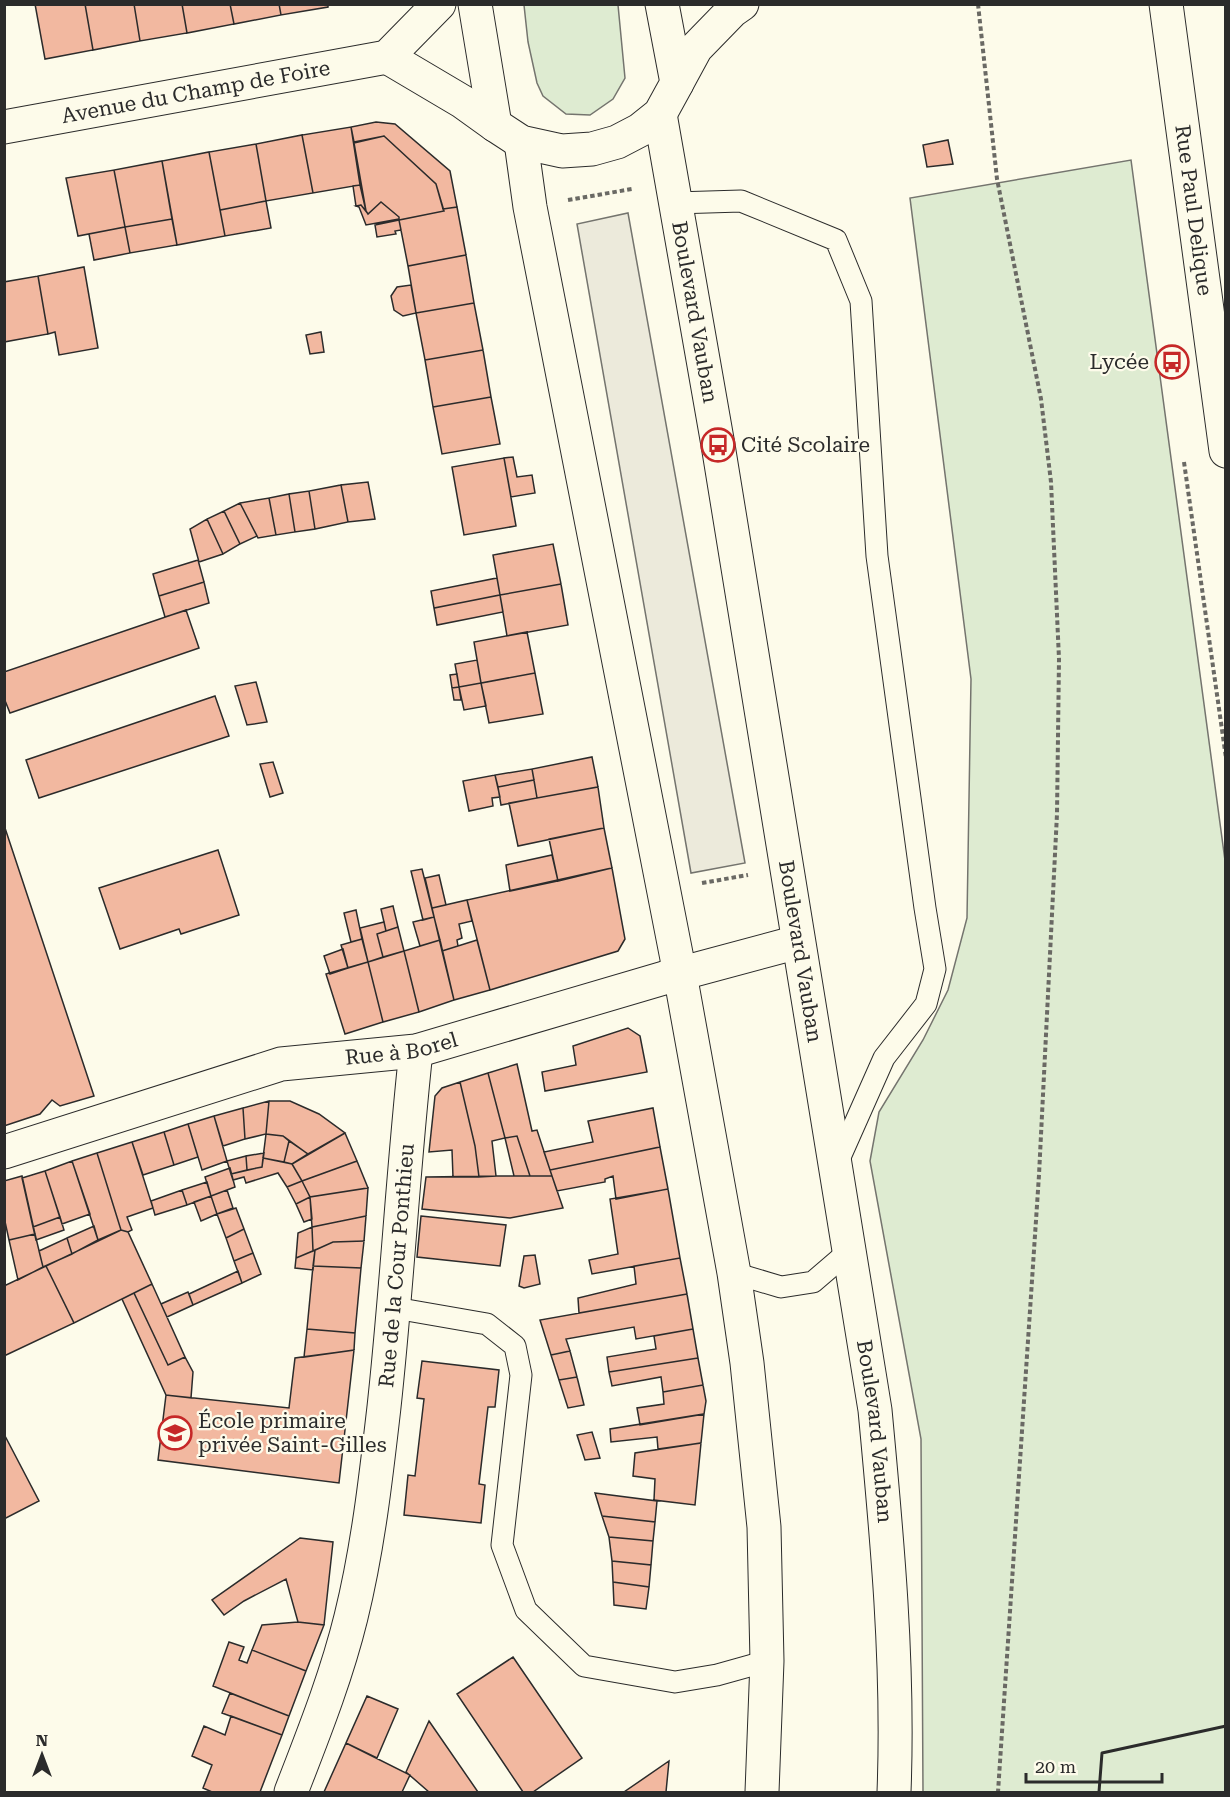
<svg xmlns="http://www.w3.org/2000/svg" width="1230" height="1797" viewBox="0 0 1230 1797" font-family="'Roboto Serif',serif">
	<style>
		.green { fill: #deebd1; stroke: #74746e; stroke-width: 1.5 }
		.parking { fill: #eceadb; stroke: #74746e; stroke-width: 1.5 }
		.building { fill: #f2b8a0; stroke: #2b2b2b; stroke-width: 1.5 }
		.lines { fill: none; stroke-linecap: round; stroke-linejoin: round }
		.lane-casing { stroke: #2b2b2b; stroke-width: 23 }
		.street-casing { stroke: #2b2b2b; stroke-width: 35 }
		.primary-casing { stroke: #2b2b2b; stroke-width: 35 }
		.path { stroke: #6a6964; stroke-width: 4; stroke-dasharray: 4.5 3; stroke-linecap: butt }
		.lane { stroke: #fdfbea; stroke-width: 21 }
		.street { stroke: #fdfbea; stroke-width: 33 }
		.primary { stroke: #fdfbea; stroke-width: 33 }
		.wall { stroke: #2b2b2b; stroke-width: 3 }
		.labels { text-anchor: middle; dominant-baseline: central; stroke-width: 4.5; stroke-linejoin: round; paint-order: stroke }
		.street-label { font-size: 21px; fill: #2b2b2b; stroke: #fdfbea }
		.poi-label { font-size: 21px; fill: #2b2b2b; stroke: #fdfbea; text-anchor: start }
	</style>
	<rect width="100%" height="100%" fill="#fdfbea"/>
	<path class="green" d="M524,5H618L625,78L613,99L590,115L566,114L543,96L537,83L528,42Z
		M1131,160L1226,868L1225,1792H923L921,1439L870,1161L879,1112L923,1040L948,990L967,918L971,679L910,198Z"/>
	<path class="parking" d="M628,213L745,863L691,873L577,224Z"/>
	<path class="building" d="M35,4H85L93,50L45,59Z
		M85,4H134L140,41L93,50Z
		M134,4H182L187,33L140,41Z
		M182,4H230L234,24L187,33Z
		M230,4H279L281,15L234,24Z
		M279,4H328V7L281,15Z
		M376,122L395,124L450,171L457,207L443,209L436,184L384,136L354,142L351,127Z
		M351,127L360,185L313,193L302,135Z
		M302,135L313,193L266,201L256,144Z
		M384,136L436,184L444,211L399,220V217L381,202L368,214L366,211L354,143Z
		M948,140L953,164L927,167L923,145Z
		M256,144L266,201L220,210L209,152Z
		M209,152L225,236L177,245L162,161Z
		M162,161L172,219L125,227L114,170Z
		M114,170L125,227L78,236L66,178Z
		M360,185L366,211L361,205L356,206L353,186Z
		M266,201L271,228L225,236L220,210Z
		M381,202L399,217V219L366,225L359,207L356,206L361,205L368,214Z
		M457,207L466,255L408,266L399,220L444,211L443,209Z
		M172,219L177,245L130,253L125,227Z
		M399,220L401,230L395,231L396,234L377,237L375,225Z
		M125,227L130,253L94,260L89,234Z
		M466,255L474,303L416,313L408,266Z
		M84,267L98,348L59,355L55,332L48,334L38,276Z
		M38,276L48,334L4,342V282Z
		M411,285L416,313L403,316L394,310L391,296L397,287Z
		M474,303L483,350L425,360L416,313Z
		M321,332L324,352L310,354L306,335Z
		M483,350L491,397L433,407L425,360Z
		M491,397L500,444L442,454L433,407Z
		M513,457L517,477L532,475L535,493L511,497L504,458Z
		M504,458L516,526L464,535L452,467Z
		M368,482L375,519L348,522L341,485Z
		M341,485L348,522L315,529L309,491Z
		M309,491L315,529L295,532L289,494Z
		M289,494L295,532L276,535L269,498Z
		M269,498L276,535L258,538L240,503Z
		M240,503L257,536L240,544L224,511Z
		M224,511L240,544L223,554L207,519Z
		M207,519L223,554L199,562L190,529Z
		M553,544L561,584L500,595L493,555Z
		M198,560L204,582L159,596L153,574Z
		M497,578L500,595L434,608L431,591Z
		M204,582L209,603L165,617L159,596Z
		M561,584L568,625L507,636L500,595Z
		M500,595L503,612L437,625L434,608Z
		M186,610L199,648L10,713L4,698V672Z
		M527,632L535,673L481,683L474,642Z
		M477,660L481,683L459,687L455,664Z
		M535,673L543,714L489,723L481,683Z
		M457,674L459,687L452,688L450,675Z
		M256,682L267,722L247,725L235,686Z
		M481,683L486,706L464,710L459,687Z
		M459,687L461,700H454L452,688Z
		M215,696L229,736L39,798L26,760Z
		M592,757L598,787L537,798L532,769Z
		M273,762L283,793L270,797L260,764Z
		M532,769L534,780L498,787L495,775Z
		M495,775L500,797L492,798L493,806L469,811L463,781Z
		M534,780L537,798L501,805L498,787Z
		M598,787L604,828L518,846L509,803Z
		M5,828L94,1096L60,1106L52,1100L40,1114L4,1126Z
		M604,828L612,868L558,881L549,839Z
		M218,850L239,915L181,934L179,929L120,949L99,888Z
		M552,855L558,881L510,891L506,865Z
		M612,868L625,939L618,951L490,990L467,900Z
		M422,869L434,917L423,920L411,871Z
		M439,875L446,905L432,908L425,878Z
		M467,900L472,921L459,924L462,938L457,940L458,946L442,951L432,908Z
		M393,906L398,927L386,931L381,909Z
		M356,910L362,939L351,942L344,913Z
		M434,917L440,940L420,946L413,922Z
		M384,922L386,931L377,934L383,957L368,962L360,928Z
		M398,927L404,951L383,957L377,934Z
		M362,939L368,962L348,968L341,945Z
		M440,940L454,1000L419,1012L404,951Z
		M477,940L490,990L454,1000L442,951Z
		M343,949L348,968L330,974L324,956Z
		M404,951L419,1012L383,1022L368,962Z
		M368,962L383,1022L345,1034L326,974Z
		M628,1028L640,1036L647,1072L545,1091L542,1072L576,1065L573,1046Z
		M517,1064L532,1131L537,1130L552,1176H530L517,1136L505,1138L488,1073Z
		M488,1073L505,1138L492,1141L496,1176L479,1177L475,1146L460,1082Z
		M460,1082L475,1146L479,1177H453L452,1150L429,1152L435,1096L442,1088Z
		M269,1101L266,1134L245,1139L243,1108Z
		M269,1101H290L319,1114L345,1133L308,1154L283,1136L266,1134Z
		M243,1108L245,1139L223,1146L214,1116Z
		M653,1108L660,1147L550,1170L544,1152L593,1142L588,1121Z
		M214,1116L227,1161L202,1170L188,1124Z
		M188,1124L198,1157L174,1165L164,1132Z
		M164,1132L174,1165L143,1175L132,1142Z
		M345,1133L357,1161L302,1181L292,1164Z
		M266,1134L283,1136L289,1141L284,1162L263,1158Z
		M517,1136L530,1176H514L505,1138Z
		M289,1141L308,1154L292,1164L284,1162Z
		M132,1142L153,1208L127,1217L132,1230L128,1232L121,1230L97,1153Z
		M660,1147L668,1189L616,1199L613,1176L605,1179V1182L557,1191L550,1170Z
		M97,1153L121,1230L98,1240L72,1161Z
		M264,1153L262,1167L247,1170L246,1156Z
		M246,1156L247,1170L231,1174L227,1161Z
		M263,1158L292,1164L302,1181L287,1187L278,1173L246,1183L244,1177L233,1180L231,1174L262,1167Z
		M72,1161L90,1214L62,1224L45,1171Z
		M357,1161L368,1188L310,1197L302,1181Z
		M230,1168L235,1187L211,1196L205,1177Z
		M45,1171L60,1217L33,1227L22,1178Z
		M22,1176L35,1234L9,1240L4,1217V1181Z
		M496,1176H552L563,1208L510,1218L422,1209L426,1177Z
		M302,1181L310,1197L296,1204L287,1187Z
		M207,1182L211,1196L187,1205L182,1190Z
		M368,1188L366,1216L312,1227L310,1197Z
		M668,1189L680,1258L592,1274L589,1260L618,1254L610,1199Z
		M182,1190L187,1205L155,1215L151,1201Z
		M227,1190L233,1208L217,1214L211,1196Z
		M211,1196L217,1214L201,1221L194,1202Z
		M310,1197L312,1219L304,1222L296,1204Z
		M236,1208L244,1229L226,1238L217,1214Z
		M366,1216L364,1241L333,1242L313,1251L312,1227Z
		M421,1216L506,1225L500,1266L417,1257Z
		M60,1217L64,1230L36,1240L33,1227Z
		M94,1226L98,1240L72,1254L67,1238Z
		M312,1227L313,1251L296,1258L298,1233Z
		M244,1229L253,1253L234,1261L226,1238Z
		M121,1230L128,1232L152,1284L74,1323L46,1266Z
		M35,1234L43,1267L18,1280L9,1240Z
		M67,1238L72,1254L43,1267L39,1251Z
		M364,1241L361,1268L313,1266L315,1250L333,1242Z
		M315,1250L313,1270L295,1268L296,1258Z
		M253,1253L261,1274L242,1283L234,1261Z
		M535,1255L540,1284L524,1288L519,1286L524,1256Z
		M680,1258L687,1294L579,1313L578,1298L636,1284L634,1266Z
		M46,1266L74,1323L4,1356V1286Z
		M313,1266L361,1268L355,1333L307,1329Z
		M238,1271L242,1283L193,1305L189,1294Z
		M152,1284L185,1357L168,1365L134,1293Z
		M188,1292L193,1305L167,1317L161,1304Z
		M134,1293L168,1365L185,1357L193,1372L191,1398L166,1395L122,1299Z
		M687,1294L693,1329L636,1339L634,1327L566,1339L570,1351L551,1355L540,1320Z
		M307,1329L355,1333L354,1350L304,1357Z
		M693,1329L698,1358L609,1372L607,1357L656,1349L654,1336Z
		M354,1350L339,1483L158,1460L166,1395L289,1408L295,1358Z
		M570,1351L577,1377L559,1380L551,1355Z
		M698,1358L703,1385L663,1392L661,1377L612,1386L609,1372Z
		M422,1361L499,1370L495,1407H488L479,1484L485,1485L481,1523L404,1515L408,1475L415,1476L424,1399L417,1398Z
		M577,1377L584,1405L568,1408L559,1380Z
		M703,1385L706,1401L704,1414L640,1425L637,1408L664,1404L663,1392Z
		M704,1414L701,1443L658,1449L657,1437L611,1442L610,1429Z
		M592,1432L600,1458L585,1460L577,1435Z
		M4,1434L39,1501L4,1519Z
		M701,1443L695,1505L654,1500L655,1479L633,1476L635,1453Z
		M595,1493L657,1501L655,1522L602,1516Z
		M602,1516L655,1522L653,1541L609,1537Z
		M609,1537L653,1541L651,1565L612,1561Z
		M300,1538L333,1542L324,1625L298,1622L286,1579L244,1601L224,1615L212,1600Z
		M612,1561L651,1565L649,1587L613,1582Z
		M613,1582L649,1587L646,1609L614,1605Z
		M298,1622L324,1625L306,1671L252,1650L262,1625Z
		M229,1642L244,1647L239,1660L247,1663L252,1650L306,1671L289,1716L213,1686Z
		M513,1657L582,1758L533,1792H523L457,1694Z
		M230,1693L289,1716L282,1735L222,1713Z
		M367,1696L398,1709L377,1758L346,1743Z
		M231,1716L282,1735L260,1792H212L203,1788L212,1765L192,1756L204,1726L225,1735Z
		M429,1721L478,1792H429L406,1772Z
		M346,1743L410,1775L402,1792H324Z
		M669,1761L666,1792H624Z"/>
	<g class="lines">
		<defs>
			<path id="lane" d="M675,203L741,201L836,240L861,301L877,556L925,908L935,969L926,1004L884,1058L836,1166
				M734,1273L781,1287L813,1282L848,1252
				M395,1308L487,1324L515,1346L521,1375L502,1545L526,1610L584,1666L675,1682L717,1675L767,1661"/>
			<g id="street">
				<path id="s1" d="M1166,4L1226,451"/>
				<path d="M387,57L463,102L495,125"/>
				<path d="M677,83L696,48L732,11L742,4"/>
				<path id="s2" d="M4,127L387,57L439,4"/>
				<path id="s3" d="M4,1152L281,1064L416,1051L664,978L798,942"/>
				<path id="s4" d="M291,1792C313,1735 336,1678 351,1617C368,1548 376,1477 384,1407C397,1288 403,1169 416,1051"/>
			</g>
			<g id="primary">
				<path d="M475,4L495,125L521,142L562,151L592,149L617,142L640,130L660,114L677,83L662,4"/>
				<path id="s5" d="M660,114L718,445L875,1410C887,1537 899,1665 894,1792"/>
				<path d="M521,142L530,207L680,974L734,1273L747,1363L764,1527L767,1661L762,1792"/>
			</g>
		</defs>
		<use href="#lane" class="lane-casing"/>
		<use href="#street" class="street-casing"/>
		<use href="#primary" class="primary-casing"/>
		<path class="path" d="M978,4L997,179L1041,399L1051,482L1059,659L1057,814L1039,1175L998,1792
			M568,200L632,189
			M1184,462L1226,758
			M702,883L748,875"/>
		<use href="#lane" class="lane"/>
		<use href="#street" class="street"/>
		<use href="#primary" class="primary"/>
		<path class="wall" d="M1099,1792L1102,1753L1226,1726"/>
	</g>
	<defs>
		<symbol id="bus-ring" viewBox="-11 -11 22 22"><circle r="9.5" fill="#fdfbea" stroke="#c62828" stroke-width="1.5"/><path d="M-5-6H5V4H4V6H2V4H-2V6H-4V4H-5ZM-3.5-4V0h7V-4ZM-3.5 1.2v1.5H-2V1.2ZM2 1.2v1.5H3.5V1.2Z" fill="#c62828"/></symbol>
		<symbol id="school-ring" viewBox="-11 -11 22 22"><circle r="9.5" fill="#fdfbea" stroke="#c62828" stroke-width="1.5"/><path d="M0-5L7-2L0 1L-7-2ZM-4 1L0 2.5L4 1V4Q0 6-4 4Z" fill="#c62828"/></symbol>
	</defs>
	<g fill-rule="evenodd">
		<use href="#bus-ring" x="1153" y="343" width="38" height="38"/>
		<use href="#bus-ring" x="699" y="426" width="38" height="38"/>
		<use href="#school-ring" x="156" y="1414" width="38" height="38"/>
	</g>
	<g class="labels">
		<g class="street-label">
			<text stroke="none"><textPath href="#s2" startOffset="195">Avenue du Champ de Foire</textPath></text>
			<text stroke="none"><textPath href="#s1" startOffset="208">Rue Paul Delique</textPath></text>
			<text stroke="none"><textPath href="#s5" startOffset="201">Boulevard Vauban</textPath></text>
			<text stroke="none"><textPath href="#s5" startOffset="849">Boulevard Vauban</textPath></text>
			<text stroke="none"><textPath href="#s3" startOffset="412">Rue à Borel</textPath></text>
			<text stroke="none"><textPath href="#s4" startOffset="540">Rue de la Cour Ponthieu</textPath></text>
			<text stroke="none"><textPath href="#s5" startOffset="1335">Boulevard Vauban</textPath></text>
		</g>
		<g class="poi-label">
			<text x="1149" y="362" text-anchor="end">Lycée</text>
			<text x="741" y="445">Cité Scolaire</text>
			<text x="198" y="1421">École primaire<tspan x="198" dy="24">privée Saint-Gilles</tspan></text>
		</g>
	</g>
	<rect width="1230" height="1797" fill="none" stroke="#2b2b2b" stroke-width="12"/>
	<g transform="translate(42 1755)" stroke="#fdfbea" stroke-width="4.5" paint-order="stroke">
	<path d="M0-4.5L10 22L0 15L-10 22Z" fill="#2b2b2b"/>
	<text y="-9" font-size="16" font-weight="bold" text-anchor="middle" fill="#2b2b2b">N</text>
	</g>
	<path d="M1026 1773v9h136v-9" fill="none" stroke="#2b2b2b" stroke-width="3"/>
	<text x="1035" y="1773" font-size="18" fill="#2b2b2b" stroke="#fdfbea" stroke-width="4.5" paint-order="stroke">20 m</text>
</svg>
